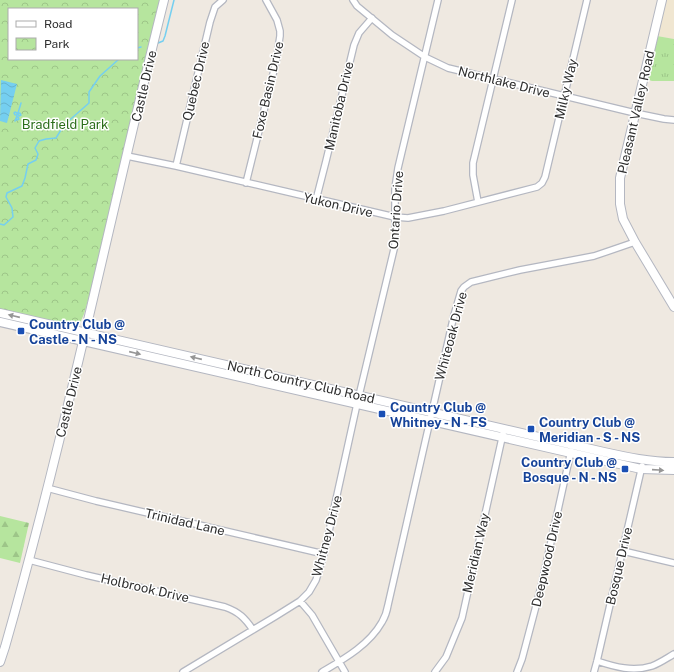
<svg xmlns="http://www.w3.org/2000/svg" width="674" height="672" viewBox="0 0 674 672" font-family="'Public Sans',sans-serif">
	<style>
		.education { fill: #f0e6d1 }
		.grass { fill: url(#grass-tufts) }
		.forest { fill: url(#forest-firs) }
		.park { fill: url(#park-crowns); fill-rule: evenodd }
		.water { fill: url(#water-waves) }
		.lines { fill: none; stroke-linecap: round; stroke-linejoin: round }
		.stream { stroke: #75cff0; stroke-width: 1.5 }
		.street-casing { stroke: #b4b7c1; stroke-width: 8 }
		.secondary-casing { stroke: #b4b7c1; stroke-width: 10 }
		.street { stroke: #fff; stroke-width: 5.5 }
		.secondary { stroke: #fff; stroke-width: 8 }
		.oneway { fill: #969696 }
		.transit-dot { fill: #1a4fb4; stroke: #fff; stroke-width: 1.5 }
		.labels { text-anchor: middle; dominant-baseline: central; stroke-width: 3; stroke-linejoin: round; paint-order: stroke }
		.street-label { font-size: 13px; fill: #2e2e2e; stroke: #fff }
		.park-label { font-size: 13px; fill: #2c6e1b; stroke: #fff }
		.transit-label { font-size: 13px; font-weight: bold; fill: #164399; stroke: #fff; text-anchor: start }
	</style>
	<defs>
		<pattern id="grass-tufts" width="24" height="20" patternUnits="userSpaceOnUse"><rect width="24" height="20" fill="#b6e59e"/><path d="M3 7l-1-3M5 7V3M7 7l1-3M15 17l-1-3M17 17v-4M19 17l1-3" fill="none" stroke="#9dc588"/></pattern>
		<pattern id="forest-firs" width="22" height="20" patternUnits="userSpaceOnUse"><rect width="22" height="20" fill="#b6e59e"/><path d="M5 1l3.5 6h-7zM16 11l3.5 6h-7z" fill="#9dc588"/></pattern>
		<pattern id="park-crowns" width="20" height="18" patternUnits="userSpaceOnUse"><rect width="20" height="18" fill="#b6e59e"/><path d="M2 6a3 3 0 1 1 6 0M12 15a3 3 0 1 1 6 0" fill="none" stroke="#9dc588"/></pattern>
		<pattern id="water-waves" width="16" height="10" patternUnits="userSpaceOnUse"><rect width="16" height="10" fill="#75cff0"/><path d="M0 5q4-4 8 0t8 0" fill="none" stroke="#66b2ce"/></pattern>
	</defs>
	<rect width="100%" height="100%" fill="#efe9e1"/>
	<path class="education" d="M665,0H674V39L657,36Z"/>
	<path class="grass" d="M657,36L674,39V81H652L649,80L647,78Z"/>
	<path class="forest" d="M0,516L29,523L20,563L0,558Z"/>
	<path class="park" d="M0,0H161L98,267L84,314L80,323L76,327L0,310ZM9,9H137V59H9Z"/>
	<path class="water" d="M1,80L17,84L7,123L0,121Z"/>
	<g class="lines">
		<path class="stream" d="M158,43L163,41L165,36L174,0
			M137,48L141,47
			M18,113L21,103
			M16,119L17,115C17,115 17,114 17,113L15,112L14,113L15,115C17,115 18,113 20,113L21,115L19,116L18,114
			M15,121L16,118L18,117L19,119L17,120L16,119
			M0,224L4,225L13,217L12,208L6,197L7,193L22,186L25,178L28,164L36,160L38,154L35,148L39,141L46,139L56,138L64,125L89,103V92L100,76L119,59"/>
		<defs>
			<path id="street" d="M353,0L357,6L392,35L425,57L448,68L635,113L664,119L674,120
				M127,156L176,166L395,217L408,218L444,211L537,187L542,183L545,177L587,0
				M176,166L210,22L215,7L223,0
				M246,183L276,62L280,36V31L277,20L266,0
				M316,200L326,161L354,45L359,33L372,18
				M478,202L473,175V163L512,0
				M47,488L96,501L324,554
				M623,551L674,563
				M29,560L86,575L225,607C239,612 245,618 253,630
				M300,601L312,615L345,672
				M597,661C615,667 633,672 652,666C660,663 667,658 674,654
				M183,672L276,616L300,601L309,592L316,580L324,554L357,404L395,245V188L398,168L438,0
				M322,672C344,659 369,645 382,622C385,617 387,611 388,605L454,315L461,291L464,287L471,282L520,270L594,256L635,242
				M435,672L446,657L462,618L504,429
				M517,672L522,659L541,587L571,451
				M594,672L597,661L642,466"/>
			<path id="secondary" d="M662,0L620,178V204L623,219L635,242L674,307
				M0,313L604,452C627,457 650,462 674,462
				M0,322L571,453L641,469L674,470
				M0,662L5,647C66,433 110,216 164,0"/>
		</defs>
		<use href="#street" class="street-casing"/>
		<use href="#secondary" class="secondary-casing"/>
		<use href="#street" class="street"/>
		<use href="#secondary" class="secondary"/>
	</g>
	<defs><path id="oneway-solid" d="M-6-.8H1V-3.2L6.5 0L1 3.2V.8H-6Z"/></defs>
	<g class="oneway">
		<use href="#oneway-solid" transform="translate(14 316) rotate(-167)"/>
		<use href="#oneway-solid" transform="translate(135 353) rotate(13)"/>
		<use href="#oneway-solid" transform="translate(196 358) rotate(-167)"/>
		<use href="#oneway-solid" transform="translate(658 470) rotate(4)"/>
	</g>
	<g class="transit-dot">
		<rect x="17" y="327" width="8" height="8" rx="2"/>
		<rect x="378" y="410" width="8" height="8" rx="2"/>
		<rect x="527" y="425" width="8" height="8" rx="2"/>
		<rect x="621" y="465" width="8" height="8" rx="2"/>
	</g>
	<g class="labels">
		<g class="street-label">
			<text transform="translate(196 81) rotate(-77)">Quebec Drive</text>
			<text transform="translate(504 82) rotate(14)">Northlake Drive</text>
			<text transform="translate(144 86) rotate(-77)">Castle Drive</text>
			<text transform="translate(566 89) rotate(-77)">Milky Way</text>
			<text transform="translate(268 90) rotate(-77)">Foxe Basin Drive</text>
			<text transform="translate(339 106) rotate(-77)">Manitoba Drive</text>
			<text transform="translate(636 112) rotate(-77)">Pleasant Valley Road</text>
			<text transform="translate(338 205) rotate(13)">Yukon Drive</text>
			<text transform="translate(396 210) rotate(-86)">Ontario Drive</text>
			<text transform="translate(451 336) rotate(-75)">Whiteoak Drive</text>
			<text transform="translate(301 382) rotate(13)">North Country Club Road</text>
			<text transform="translate(69 402) rotate(-76)">Castle Drive</text>
			<text transform="translate(185 522) rotate(13)">Trinidad Lane</text>
			<text transform="translate(327 536) rotate(-75)">Whitney Drive</text>
			<text transform="translate(476 553) rotate(-77)">Meridian Way</text>
			<text transform="translate(547 559) rotate(-77)">Deepwood Drive</text>
			<text transform="translate(619 566) rotate(-77)">Bosque Drive</text>
			<text transform="translate(145 588) rotate(13)">Holbrook Drive</text>
		</g>
		<g class="park-label">
			<text x="65" y="124">Bradfield Park</text>
		</g>
		<g class="transit-label">
			<text x="29" y="324">Country Club @<tspan x="29" dy="15">Castle - N - NS</tspan></text>
			<text x="390" y="407">Country Club @<tspan x="390" dy="15">Whitney - N - FS</tspan></text>
			<text x="539" y="422">Country Club @<tspan x="539" dy="15">Meridian - S - NS</tspan></text>
			<text x="617" y="462" text-anchor="end">Country Club @<tspan x="617" dy="15">Bosque - N - NS</tspan></text>
		</g>
	</g>
	<rect x="8" y="8" width="130" height="52" fill="#ffffff" stroke="#ababab"/>
	<rect x="16" y="21" width="20" height="6" fill="#ffffff" stroke="#ababab"/>
	<text x="44" y="28" font-size="12" fill="#2e2e2e">Road</text>
	<rect x="16" y="38" width="20" height="12" fill="url(#park-crowns)" stroke="#ababab"/>
	<text x="44" y="48" font-size="12" fill="#2e2e2e">Park</text>
</svg>
